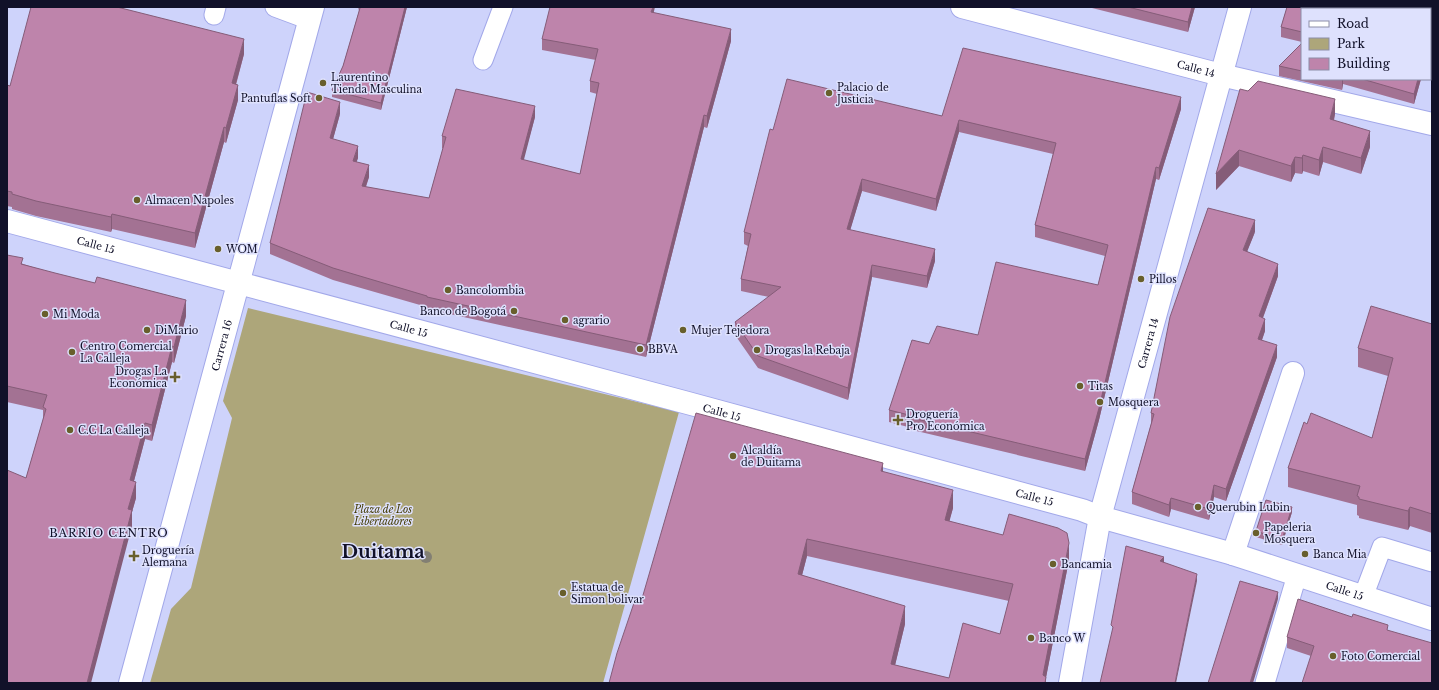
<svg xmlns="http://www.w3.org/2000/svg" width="1439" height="690" viewBox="0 0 1439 690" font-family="'Libre Baskerville',serif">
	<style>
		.green { fill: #ada67a }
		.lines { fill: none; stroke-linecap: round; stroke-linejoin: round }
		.service-casing { stroke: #a2a8e9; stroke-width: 21 }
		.minor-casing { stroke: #a2a8e9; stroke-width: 24 }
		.service { stroke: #fff; stroke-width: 19 }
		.minor { stroke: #fff; stroke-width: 22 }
		.tree { fill: #827f73 }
		.wall { fill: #a37293; fill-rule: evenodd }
		.shaded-wall { fill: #855c78 }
		.building { fill: #be84ab; stroke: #855c78; fill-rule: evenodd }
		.poi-dot { fill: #685f2c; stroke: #dee1fd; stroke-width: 1.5 }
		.labels { text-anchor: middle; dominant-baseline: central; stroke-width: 3; stroke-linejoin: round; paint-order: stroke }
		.street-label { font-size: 10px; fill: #111129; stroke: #dee1fd }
		.poi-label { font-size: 10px; fill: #111129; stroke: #dee1fd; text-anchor: start }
		.park-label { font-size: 10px; font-style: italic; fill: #433b03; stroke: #dee1fd }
		.neighbourhood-label { font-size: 11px; letter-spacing: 1px; fill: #111129; stroke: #dee1fd }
		.town-label { font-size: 18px; font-weight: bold; fill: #111129; stroke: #dee1fd }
	</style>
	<rect width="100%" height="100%" fill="#ced3fb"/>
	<path class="green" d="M248,308L679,412L603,683H150L171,609L191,588L232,418L223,401Z"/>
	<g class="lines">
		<defs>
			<path id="service" d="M275,7L310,20
				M214,15L216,7
				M483,60L503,7
				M1363,597L1382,547L1432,562
				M1265,683L1297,575"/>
			<g id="minor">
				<path id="s1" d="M962,7L1221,75L1432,124"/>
				<path id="s2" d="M7,221L684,402L1082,510L1100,517L1233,554L1432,619"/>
				<path d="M1233,554L1293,373"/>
				<path id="s3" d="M130,683L313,7"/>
				<path id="s4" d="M1070,683L1100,517L1240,7"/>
			</g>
		</defs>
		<use href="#service" class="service-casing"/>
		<use href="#minor" class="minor-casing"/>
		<use href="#service" class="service"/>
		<use href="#minor" class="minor"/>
	</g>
	<circle class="tree" cx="426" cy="557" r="6"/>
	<path class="wall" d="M358,7H407L381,110L332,97V90L343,66L359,11Z
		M1088,7H1195L1188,32Z
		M1287,7H1432V76H1430V9H1302V42L1281,37V27Z
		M654,13L731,41L707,128L704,127L646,357L427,309V307L333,280L270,254V243L340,114L333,139L358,158L356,162L369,177L366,187L429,198L443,148H442V136L535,117L523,160L580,174L597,94L590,92V81L596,60L542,50V39Z
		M1302,43V79H1421L1414,104L1343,84L1342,90L1279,76V66Z
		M244,54L236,85L238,100L226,143L224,142L195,248L112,229L111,232L36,216L12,209V207L7,206V85L10,86Z
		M1248,91L1335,114L1334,121L1370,147L1361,174L1323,162L1319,176L1303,171L1302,174L1295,173L1291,182L1239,166L1216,190Z
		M1181,109L1159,180L1156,179L1099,420L1085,471L908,429V427L889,422V410L929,344L978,335L1098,285L1105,256L1035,237V225L1053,154L959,132L936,211L862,191L850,230L935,261L927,288L872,277L848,400L758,368L735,335V322L769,297L741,291V279L748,246L744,244V232L773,130L942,116Z
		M1255,232L1247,251L1278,276L1263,318L1265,331L1262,340L1277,357L1226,501L1214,497L1209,520L1171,509L1169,517L1132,504V492L1151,424V413Z
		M7,255L23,264L186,316L174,363L172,362L152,441L145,439L134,481L136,498L132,512V526L26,478L43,420V410L7,402Z
		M1432,324V533L1410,526L1408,530L1359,518V516L1357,515V505L1288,487V468L1307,424L1372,438L1388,376L1358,367V348Z
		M883,472L953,508L949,521L1069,560L1046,677V683H609L641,602ZM807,556L1009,601L1000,634L949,678L895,665L905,624L802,575Z
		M1292,512L1282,545L1256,537V531Z
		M1388,630L1311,656L1287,648V637Z"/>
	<path class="shaded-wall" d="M405,7H407L381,110V103Z
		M653,7H655L651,24V12Z
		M1192,7H1195L1188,32V22Z
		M731,29V41L707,128V116Z
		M244,39V54L232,98V83Z
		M1342,79H1343V84L1342,90Z
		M1418,79H1421L1414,104V94Z
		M238,85V100L226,143V128Z
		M1181,97V109L1159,180V168Z
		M1335,99V114L1330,135V119Z
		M340,102V114L330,150V138Z
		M535,106V117L521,171V159Z
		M704,115V127L646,357V345Z
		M959,120V132L936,211V199Z
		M224,127V142L195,248V233Z
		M1370,131V147L1361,174V158Z
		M358,146V158L353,173V161Z
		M1323,147V162L1319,176V160Z
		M1239,150V166L1216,190V174Z
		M1303,155V171L1302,174V158Z
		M1295,157V173L1291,182V166Z
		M369,165V177L362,197V186Z
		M1156,167V179L1099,420L1085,471V459Z
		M862,179V191L847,241V229Z
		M112,214V229L111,232V217Z
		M1255,220V232L1243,262V250Z
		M935,249V261L927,288V276Z
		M1278,264V276L1259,328V316Z
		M872,265V277L848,400V388Z
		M186,300V316L174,363V347Z
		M1265,319V331L1258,351V339Z
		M1277,345V357L1226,501V489Z
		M172,346V362L152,441V425Z
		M145,423V439L130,496V480Z
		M883,463V481L881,471Z
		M136,482V498L132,512V526L91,683H87L128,509Z
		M1214,485V497L1209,520V509Z
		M953,490V508L945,538V520Z
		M1171,498V509L1169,517V505Z
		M1292,507V512L1282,545V540Z
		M1410,507V526L1408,530V511Z
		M807,539V556L798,591V574Z
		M1069,543V560L1045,683L1043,675Z
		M1164,557V564L1160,561Z
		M1197,574V581L1176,683H1175Z
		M1278,592V599L1253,683H1250Z
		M905,606V624L891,682V664Z"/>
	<path class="building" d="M31,7H117L244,39L232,83L238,85L226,128L224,127L195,233L112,214L111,217L36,201L12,194V192L7,191V85L10,86Z
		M360,7H405L381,103L332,90L343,66L360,8Z
		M550,7H653L651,12L731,29L707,116L704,115L646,345L427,297V296L333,268L270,243L307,92L340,102L330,138L358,146L353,161L369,165L362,186L429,198L446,137L442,136L456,89L535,106L521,159L580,174L599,83L590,81L598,49L542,39Z
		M1128,7H1192L1188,22Z
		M1287,7H1432V66H1430V9H1302V32L1281,27Z
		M1302,43V71L1279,66Z
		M963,48L1181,97L1159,168L1156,167L1099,408L1085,459L908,417L909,415L889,410L912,340L929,344L937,326L978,335L996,262L1098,285L1108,245L1035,225L1056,143L959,120L936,199L862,179L847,229L935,249L927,276L872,265L848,388L758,356L735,322L781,287L741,279L751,234L744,232L770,129L773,130L787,79L942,116Z
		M1362,79H1418L1414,94Z
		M1258,81L1335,99L1330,119L1370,131L1361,158L1323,147L1319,160L1303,155L1302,158L1295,157L1291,166L1239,150L1216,174L1240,89L1248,91Z
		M1208,208L1255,220L1243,250L1278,264L1259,316L1265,319L1258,339L1277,345L1226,489L1214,485L1209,509L1171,498L1169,505L1132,492L1154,414L1151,413L1170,317Z
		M7,255L23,258L21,264L55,273L95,283L97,277L186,300L174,347L172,346L152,425L145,423L130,480L136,482L128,509L132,510L87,683H7V470L26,478L46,409L43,407L47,395L7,386Z
		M1371,306L1432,324V514L1410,507L1408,511L1359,499V497L1357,496L1360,486L1288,468L1304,422L1307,424L1311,413L1372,438L1393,358L1358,348Z
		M696,413L883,463L881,471L953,490L945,520L1003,535L1009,514L1058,528L1067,533L1069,543L1043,675L1046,677L1045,683H609L617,653L635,600L641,602ZM807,539L1013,584L1000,634L963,623L949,678L891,664L905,606L798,574Z
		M1266,500L1292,507L1282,540L1256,531Z
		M1126,546L1164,557L1160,561L1197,574L1175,683H1100L1113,627L1111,625Z
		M1240,581L1278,592L1250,683H1208Z
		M1298,599L1352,617L1353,614L1388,625L1387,630L1432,643V683H1302L1314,646L1287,637Z"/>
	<g class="poi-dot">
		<circle cx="323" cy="83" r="4"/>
		<circle cx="829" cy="93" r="4"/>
		<circle cx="319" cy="98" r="4"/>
		<circle cx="137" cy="200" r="4"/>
		<circle cx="218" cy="249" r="4"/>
		<circle cx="1141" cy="279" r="4"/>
		<circle cx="448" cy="290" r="4"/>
		<circle cx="514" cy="311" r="4"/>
		<circle cx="45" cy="314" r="4"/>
		<circle cx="565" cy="320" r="4"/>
		<circle cx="147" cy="330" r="4"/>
		<circle cx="683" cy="330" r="4"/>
		<circle cx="640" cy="349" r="4"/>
		<circle cx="757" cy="350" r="4"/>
		<circle cx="72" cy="352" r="4"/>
		<path d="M173 371h4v4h4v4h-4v4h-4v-4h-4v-4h4z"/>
		<circle cx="1080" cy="386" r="4"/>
		<circle cx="1100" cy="402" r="4"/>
		<path d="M896 414h4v4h4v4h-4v4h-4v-4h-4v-4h4z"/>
		<circle cx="70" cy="430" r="4"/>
		<circle cx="733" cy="456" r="4"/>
		<circle cx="1198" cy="507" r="4"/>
		<circle cx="1256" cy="533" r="4"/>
		<circle cx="1305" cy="554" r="4"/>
		<path d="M132 550h4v4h4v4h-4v4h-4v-4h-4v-4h4z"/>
		<circle cx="1053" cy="564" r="4"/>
		<circle cx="563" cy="593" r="4"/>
		<circle cx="1031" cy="638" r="4"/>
		<circle cx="1333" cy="656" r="4"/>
	</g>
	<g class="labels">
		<g class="street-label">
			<text stroke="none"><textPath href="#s1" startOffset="242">Calle 14</textPath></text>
			<text stroke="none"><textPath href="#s2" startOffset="92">Calle 15</textPath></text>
			<text stroke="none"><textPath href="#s2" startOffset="416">Calle 15</textPath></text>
			<text stroke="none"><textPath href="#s4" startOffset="349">Carrera 14</textPath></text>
			<text stroke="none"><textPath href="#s3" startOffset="350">Carrera 16</textPath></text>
			<text stroke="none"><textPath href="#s2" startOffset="740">Calle 15</textPath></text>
			<text stroke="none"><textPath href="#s2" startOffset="1064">Calle 15</textPath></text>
			<text stroke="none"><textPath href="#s2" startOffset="1388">Calle 15</textPath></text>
		</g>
		<g class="poi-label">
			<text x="331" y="77">Laurentino<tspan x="331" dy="12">Tienda Masculina</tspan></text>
			<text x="837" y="87">Palacio de<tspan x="837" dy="12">Justicia</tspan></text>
			<text x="311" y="98" text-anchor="end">Pantuflas Soft</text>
			<text x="145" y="200">Almacen Napoles</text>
			<text x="226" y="249">WOM</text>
			<text x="1149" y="279">Pillos</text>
			<text x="456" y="290">Bancolombia</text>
			<text x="506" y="311" text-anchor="end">Banco de Bogotá</text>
			<text x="53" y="314">Mi Moda</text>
			<text x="573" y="320">agrario</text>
			<text x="155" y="330">DiMario</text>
			<text x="691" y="330">Mujer Tejedora</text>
			<text x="80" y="346">Centro Comercial<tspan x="80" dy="12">La Calleja</tspan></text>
			<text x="648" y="349">BBVA</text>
			<text x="765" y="350">Drogas la Rebaja</text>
			<text x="167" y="371" text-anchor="end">Drogas La<tspan x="167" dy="12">Económica</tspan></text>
			<text x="1088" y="386">Titas</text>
			<text x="1108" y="402">Mosquera</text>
			<text x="906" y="414">Droguería<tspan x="906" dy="12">Pro Económica</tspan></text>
			<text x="78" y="430">C.C La Calleja</text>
			<text x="741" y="450">Alcaldía<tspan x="741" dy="12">de Duitama</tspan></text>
			<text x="1206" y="507">Querubin Lubin</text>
			<text x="1264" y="527">Papeleria<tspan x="1264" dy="12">Mosquera</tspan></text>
			<text x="142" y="550">Droguería<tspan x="142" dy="12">Alemana</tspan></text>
			<text x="1313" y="554">Banca Mia</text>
			<text x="1061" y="564">Bancamia</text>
			<text x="571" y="587">Estatua de<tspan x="571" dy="12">Simon bolivar</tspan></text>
			<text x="1039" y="638">Banco W</text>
			<text x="1341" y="656">Foto Comercial</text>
		</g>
		<g class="park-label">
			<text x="383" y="509">Plaza de Los<tspan x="383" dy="12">Libertadores</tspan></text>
		</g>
		<g class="neighbourhood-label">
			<text x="109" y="533">BARRIO CENTRO</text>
		</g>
		<g class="town-label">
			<text x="383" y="552">Duitama</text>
		</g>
	</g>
	<rect width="1439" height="690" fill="none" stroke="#111129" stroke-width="16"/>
	<rect x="1301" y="8" width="130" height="72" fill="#dee1fd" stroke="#8c8ea8"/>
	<rect x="1309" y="21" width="20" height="6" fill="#ffffff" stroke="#8c8ea8"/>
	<text x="1337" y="28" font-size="12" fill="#111129">Road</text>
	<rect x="1309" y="38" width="20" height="12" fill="#ada67a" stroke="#8c8ea8"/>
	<text x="1337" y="48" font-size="12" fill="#111129">Park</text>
	<rect x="1309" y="58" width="20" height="12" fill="#be84ab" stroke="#8c8ea8"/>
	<text x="1337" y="68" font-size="12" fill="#111129">Building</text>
</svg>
